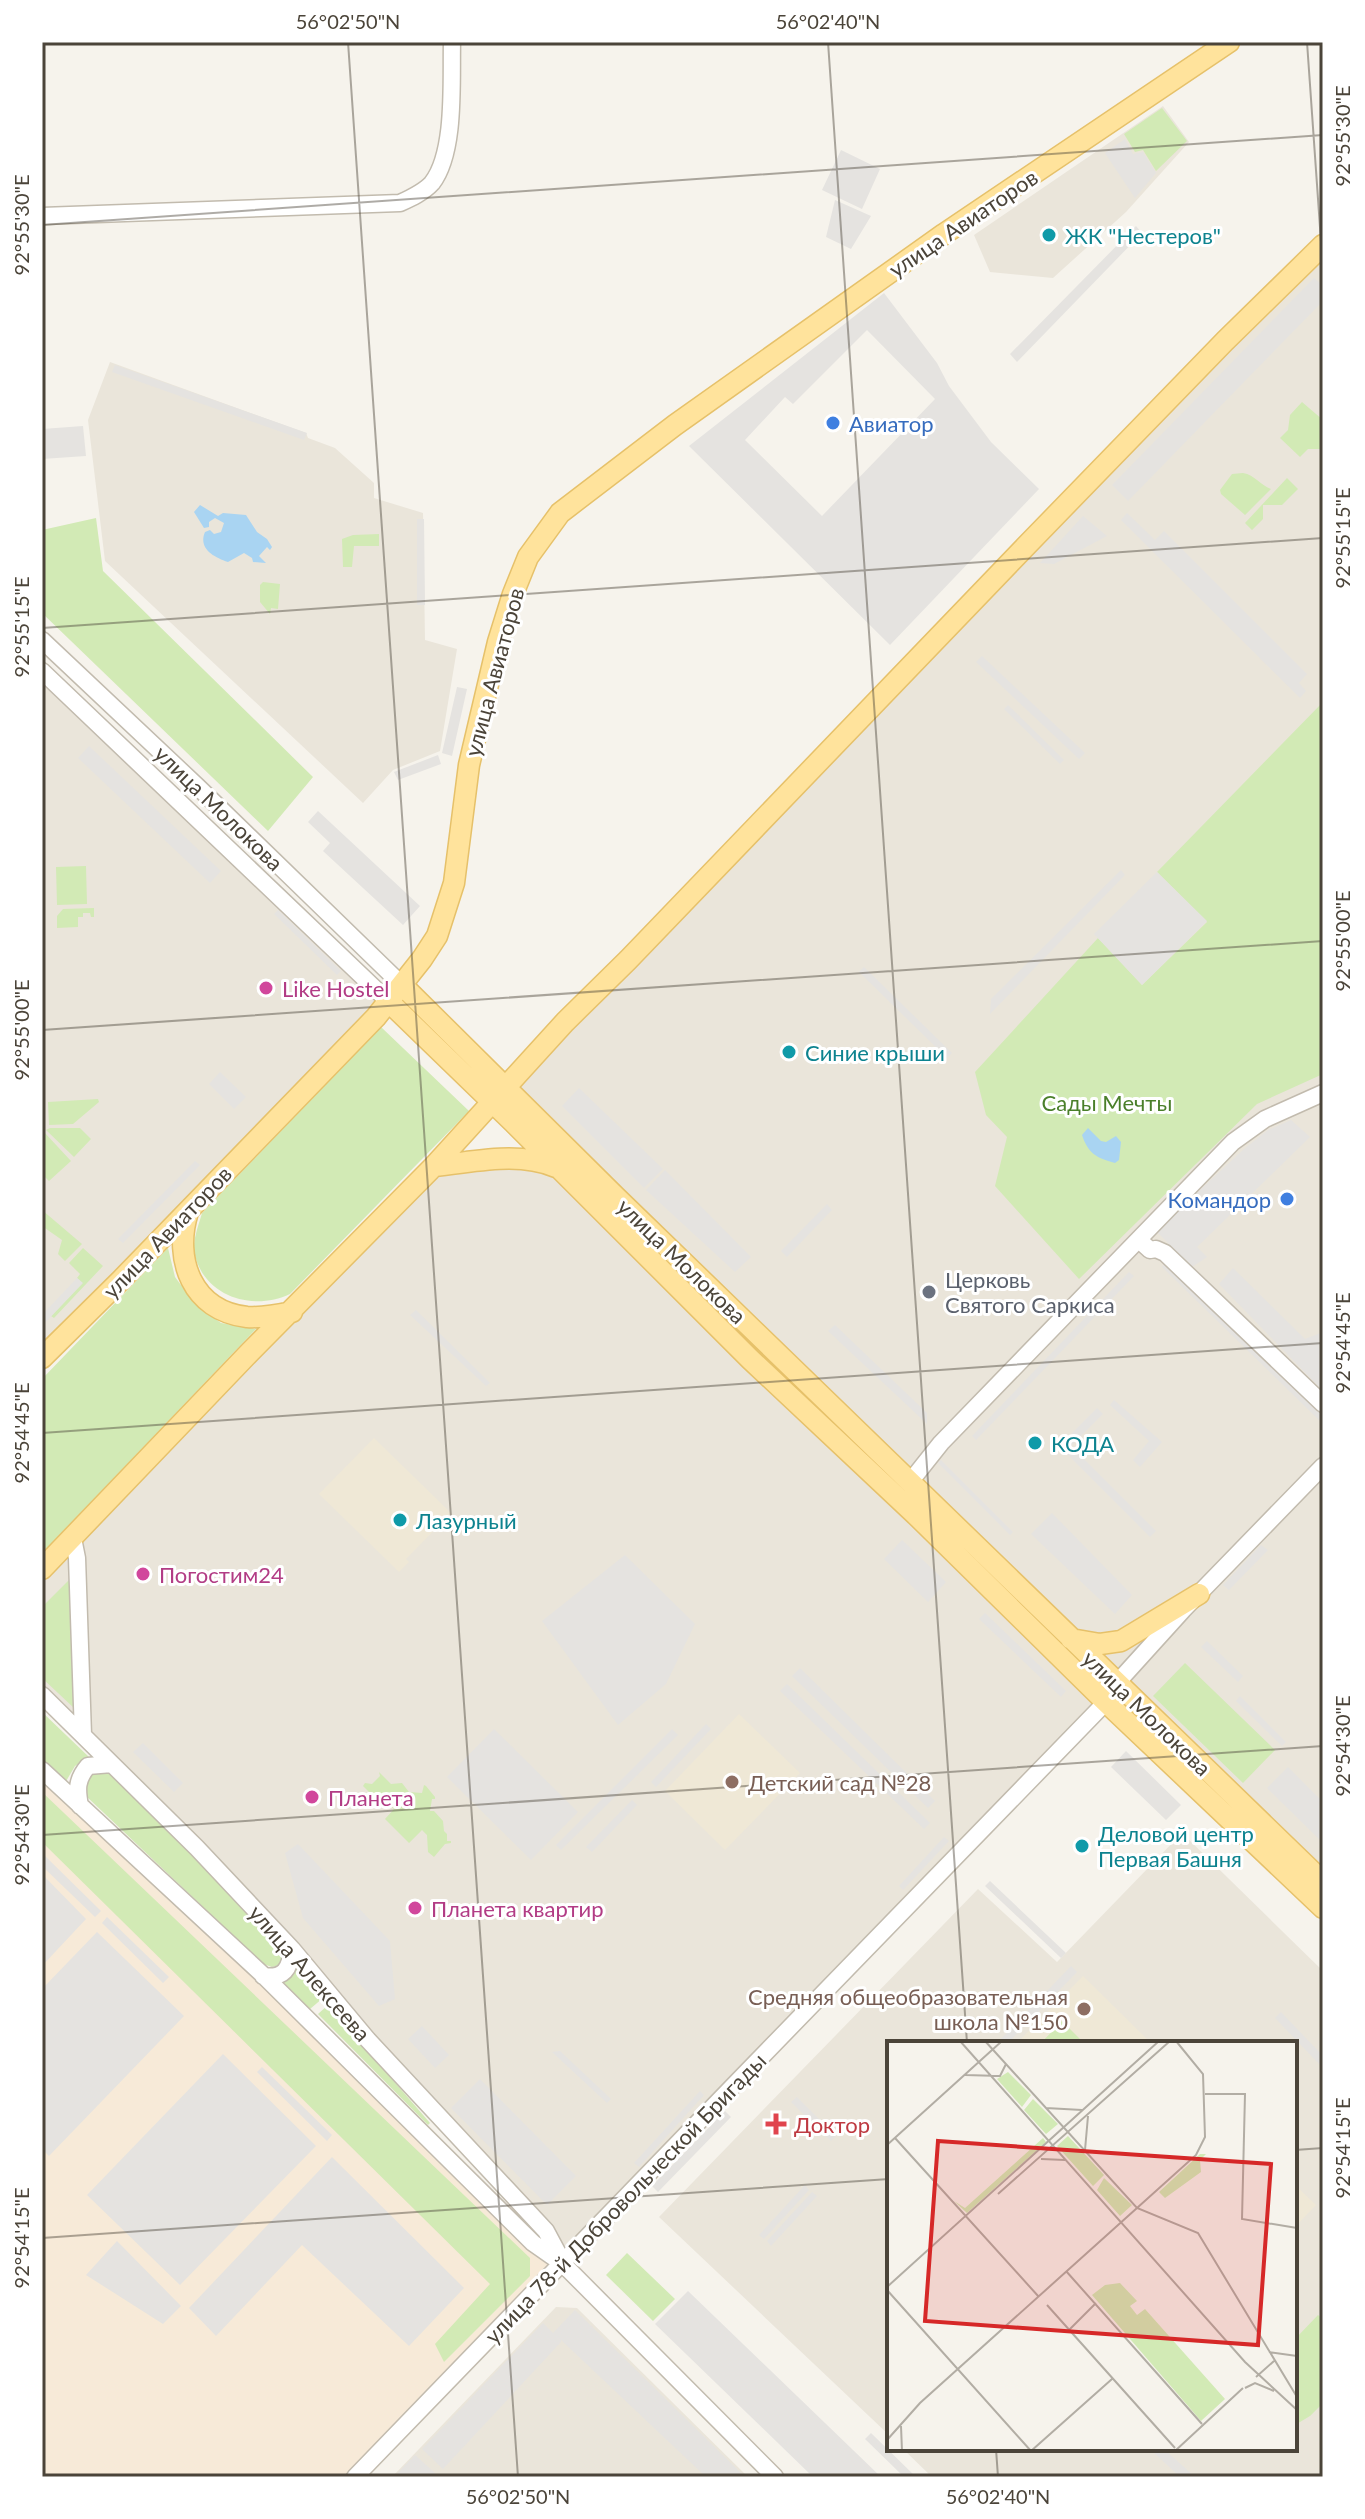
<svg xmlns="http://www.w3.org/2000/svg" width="1365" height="2519" viewBox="0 0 1365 2519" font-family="Lato,sans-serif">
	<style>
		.residential { fill: #eae5da }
		.commercial { fill: #f7ead8 }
		.education { fill: #efe8d6 }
		.green { fill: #d2eab5 }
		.parking { fill: #e5e3e0; fill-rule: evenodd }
		.water { fill: #a9d4f2 }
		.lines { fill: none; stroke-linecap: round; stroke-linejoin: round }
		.minor-casing { stroke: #c2bbae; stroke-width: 19 }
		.major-casing { stroke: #e6c16a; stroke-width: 23 }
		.minor { stroke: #fff; stroke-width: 16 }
		.major { stroke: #ffe39c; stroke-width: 20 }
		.ticks { fill: none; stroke: #4b4439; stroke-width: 2; stroke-opacity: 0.45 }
		.culture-dot { fill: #0f9aa8; stroke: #fff; stroke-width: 3 }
		.shop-dot { fill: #3f7fe0; stroke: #fff; stroke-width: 3 }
		.hotel-dot { fill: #d1479c; stroke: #fff; stroke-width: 3 }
		.worship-dot { fill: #6b7280; stroke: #fff; stroke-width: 3 }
		.education-dot { fill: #8d6e63; stroke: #fff; stroke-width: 3 }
		.health-dot { fill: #e0444e; stroke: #fff; stroke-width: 3 }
		.labels { text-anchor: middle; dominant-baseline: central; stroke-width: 6; stroke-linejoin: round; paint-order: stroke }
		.street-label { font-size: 22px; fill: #4b4439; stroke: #fff }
		.culture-label { font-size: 22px; fill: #0d838f; stroke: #fff; text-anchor: start }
		.shop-label { font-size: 22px; fill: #366cbe; stroke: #fff; text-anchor: start }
		.hotel-label { font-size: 22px; fill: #b23c85; stroke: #fff; text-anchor: start }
		.park-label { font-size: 22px; fill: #4a7f2a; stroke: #fff }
		.worship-label { font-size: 22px; fill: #5b616d; stroke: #fff; text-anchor: start }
		.education-label { font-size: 22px; fill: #785e54; stroke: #fff; text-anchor: start }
		.health-label { font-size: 22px; fill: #be3a42; stroke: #fff; text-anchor: start }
		.inset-road { fill: none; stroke: #b2ada4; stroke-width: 2 }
		.view { fill: #d62828; fill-opacity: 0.15; stroke: #d62828; stroke-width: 4 }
		.inset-edge { fill: none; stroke: #4b4439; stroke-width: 4 }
		.neatline { fill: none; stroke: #4b4439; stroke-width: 3 }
		.ticks-label { font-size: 20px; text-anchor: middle; fill: #4b4439 }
	</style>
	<rect width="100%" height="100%" fill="#f6f3ec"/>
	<path class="residential" d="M1163,106L1189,142L1126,212L1053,278L990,272L974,235Z
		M1323,245V1882L507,1087Z
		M110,362L306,433L308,438L335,448L374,483V498L423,513L425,640L457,649L440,751L393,770L363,803L105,561L88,420Z
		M42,671L388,1001L42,1358Z
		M537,1159L1106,1702L563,2264L546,2231L368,2040L42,1695V1569L434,1166Z
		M1182,1833L1323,1971V2477H932L903,2449H1295V2043H889V2435L659,2217L978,1889L1057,1962Z
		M556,2307L577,2308L748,2477H392Z"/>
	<path class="commercial" d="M42,1770L563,2264L355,2477H42Z"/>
	<path class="education" d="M374,1438L451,1513L406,1559L409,1562L399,1572L319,1494Z
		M739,1714L800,1773L725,1850L665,1791Z
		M1083,1976L1151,2043H1017Z
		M1295,2185L1316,2205L1295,2227Z"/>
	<path class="green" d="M1162,108L1187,141L1156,171L1143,150L1135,152L1124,134Z
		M1302,402L1323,420V449H1308L1300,457L1280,438L1288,430L1290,415Z
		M1243,473C1255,475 1260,485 1271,489L1245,515L1221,494L1220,490L1232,474Z
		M1287,478L1298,489L1282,505H1263V519L1252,530L1245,523Z
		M96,518L103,571L313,777L268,831L42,613V530Z
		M379,534V546H354L352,567H343L342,539L353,535Z
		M263,582L280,584L278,609L271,608L270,614L260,602V585Z
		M1323,702V1074L1257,1104L1079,1279L995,1186L1007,1137L986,1115L975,1072L1098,938L1142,985L1207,922L1157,872Z
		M86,866L87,904L57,905L56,867Z
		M94,908V917H91L90,913H83V917H78V927L57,928V916L63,909Z
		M381,1027L469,1111L290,1294C252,1312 202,1296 194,1251C193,1239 199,1224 202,1213Z
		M98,1099L99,1102L73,1124L49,1125L48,1102Z
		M50,1128H80L91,1139L74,1157L46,1130Z
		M44,1132L71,1161L49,1181L42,1174V1134Z
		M42,1210L82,1244L65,1261L58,1254L62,1240L42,1226Z
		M83,1248L103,1266L54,1318L51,1316L82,1283L77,1278L80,1274L69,1263Z
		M168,1248L175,1277L195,1304L221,1323L256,1329L42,1553V1379Z
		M71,1578L75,1709L42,1678V1607Z
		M1185,1663L1275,1750L1243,1783L1153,1696Z
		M42,1712L89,1757L75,1766L65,1783L42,1760Z
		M106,1769L188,1849L274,1942L283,1957L279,1965L272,1967L263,1964L85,1795V1774Z
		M379,1772L391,1784L402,1783L409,1792L422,1793L424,1785L426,1786L435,1797V1799H432L430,1811H434L443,1821L444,1831L447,1834V1841H451V1843L445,1844L434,1857L428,1852L427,1835L422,1830L409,1843L385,1819L394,1809L388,1804L382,1805L363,1786L365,1783L372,1784L380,1776Z
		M42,1792L530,2258V2276L444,2362L435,2344L490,2284L42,1842Z
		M294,1966L323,1998L310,2009L281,1980Z
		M328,2005L430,2123L428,2125L318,2014Z
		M1062,2021L1084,2043H1041Z
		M627,2253L675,2299L653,2321L606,2275Z
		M1318,2315L1323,2319V2403L1310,2416L1295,2425V2339Z"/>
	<path class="parking" d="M1125,139L1133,154L1143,152L1156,173L1135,198L1105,153Z
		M841,150L880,169L862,209L822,190Z
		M835,200L871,216L851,249L826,237Z
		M1136,226L1142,233L1017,362L1010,354Z
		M1314,278L1323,286V301L1128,501L1112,485Z
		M884,293L937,363L949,386L991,442L1039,489L890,645L689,446ZM867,330L935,399L822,516L745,440L785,397L793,404Z
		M115,365L307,433L304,440L112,372Z
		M83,426L86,456L42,459V429Z
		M1127,513L1155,540L1164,531L1307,674L1299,683L1306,691L1300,698L1121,520Z
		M1083,516L1107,536L1054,564L1040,563Z
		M417,519H424L425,605H417Z
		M982,656L1085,753L1079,759L976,662Z
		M457,687L467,689L452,756L442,753Z
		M1008,705L1064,760L1060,764L1004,709Z
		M89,746L221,871L210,883L78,758Z
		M438,755L441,764L398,780L394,772Z
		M318,811L420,906L403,925L323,851L330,843L308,822Z
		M1121,870L1125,875L990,1014L991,999Z
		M1157,872L1207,921L1142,985L1094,934Z
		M278,910L341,971L337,975L274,914Z
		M864,967L952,1053L947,1058L859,972Z
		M220,1072L246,1097L234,1109L209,1084Z
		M579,1088L663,1169L644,1188L562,1106Z
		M1291,1120L1310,1137L1197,1247L1207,1257L1192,1267L1156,1231L1244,1149L1268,1130Z
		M195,1161L200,1165L123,1243L118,1239Z
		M665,1170L751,1257L735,1272L646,1190Z
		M827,1204L832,1210L787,1257L781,1251Z
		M1166,1262L1323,1415V1424L1162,1267Z
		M1233,1268L1305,1339L1323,1332V1391L1219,1284Z
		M1129,1272L1134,1276L976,1440L972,1436Z
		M77,1278L83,1283L42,1326V1315Z
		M416,1310L490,1383L486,1386L410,1315Z
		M835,1325L927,1413V1424L828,1331Z
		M1114,1400L1162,1442L1140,1467L1133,1460L1149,1441L1110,1405Z
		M1097,1408L1103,1414L1071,1446L1156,1531L1150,1537L1059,1446Z
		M941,1460L1013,1532L1010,1535L938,1463Z
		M1052,1513L1132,1595L1115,1614L1031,1534Z
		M902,1540L946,1582L928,1602L884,1559Z
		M1261,1545L1268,1550L1229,1590L1223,1585Z
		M625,1555L695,1624L666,1684L618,1725L542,1621Z
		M985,1613L1066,1691L1061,1697L979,1619Z
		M1207,1641L1243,1676L1238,1682L1201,1647Z
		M800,1668L935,1801L928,1808L792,1676Z
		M787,1684L930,1823L924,1829L780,1691Z
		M1240,1696L1286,1742L1282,1746L1236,1701Z
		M706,1724L711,1729L656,1787L651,1782Z
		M494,1729L578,1812L531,1860L447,1777Z
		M672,1729L678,1735L561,1850L556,1845Z
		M143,1743L183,1783L174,1792L133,1752Z
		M1126,1751L1181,1805L1166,1820L1111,1767Z
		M1288,1767L1323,1802L1322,1842L1267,1788Z
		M632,1800L637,1805L592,1852L586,1847Z
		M944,1837L949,1841L903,1890L899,1886Z
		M298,1844L390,1941L395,1999L379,2006L303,1918L285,1853Z
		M42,1853L101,1911L95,1917L42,1866Z
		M42,1874L86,1919L42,1966Z
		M990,1881L1066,1953L1061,1958L985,1886Z
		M107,1917L169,1977L163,1983L102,1923Z
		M97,1932L184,2016L49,2156L42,2149V1989Z
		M1071,1966L1077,1972L1008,2043H997Z
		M1281,2012L1323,2056V2068L1275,2018Z
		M422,2026L449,2055L435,2068L408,2039Z
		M560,2051L611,2099L607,2103L552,2052Z
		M223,2054L316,2146L180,2285L87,2195Z
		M262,2067L332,2135L327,2141L257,2072Z
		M480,2079L576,2176L547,2205L451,2108Z
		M700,2091L704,2095L639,2167L634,2163Z
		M797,2097L836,2136L831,2141L791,2102Z
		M725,2111L731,2117L658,2192L652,2186Z
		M332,2157L464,2288L409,2346L302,2245L216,2336L189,2308Z
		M805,2185L809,2190L764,2239L759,2235Z
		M812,2192L817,2196L771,2246L767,2241Z
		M117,2241L181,2306L163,2324L86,2275Z
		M688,2291L881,2477H813L655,2324Z
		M575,2310L745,2477H706L561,2340V2342L443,2469L422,2449L543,2323L553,2333Z
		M871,2433L916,2477H904L865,2439Z
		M1150,2449H1164L1195,2477H1180Z
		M415,2455L435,2473L431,2477H394Z"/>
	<path class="water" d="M200,505L218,516L223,513L246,515L257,532L267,539L272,547L270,550L267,547L259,556L266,563L253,562L252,558L244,553L228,562C213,557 198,548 205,532L210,530L214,534L221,532L224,523L215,518L209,522V527L204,528L194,512Z
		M1088,1128L1101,1141L1106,1142L1116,1136L1121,1142L1119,1160L1115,1163C1096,1158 1088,1153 1082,1135Z"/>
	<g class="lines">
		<defs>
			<path id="minor" d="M42,216L400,203C411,198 424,192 432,183C456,152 451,81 452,42
				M42,640L198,787L402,985
				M42,671L388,1001
				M1139,1240L1150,1250L1156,1249L1165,1253L1323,1404
				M910,1482L941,1443L1233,1142L1265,1119L1323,1093
				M73,1538L77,1558L83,1735
				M42,1695L197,1848L292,1949L368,2040L546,2231L561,2259
				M42,1770L262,1974L533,2243L563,2264L775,2477
				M80,1806C77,1790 76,1780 88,1766L112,1764
				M263,1976C284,1979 290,1969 292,1949
				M355,2477C606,2219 854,1959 1106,1702L1116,1684L1183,1610L1323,1466"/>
			<path id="major" d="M402,985L616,1197L1323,1882
				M388,1001L513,1122L750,1359L916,1515L1106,1702L1323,1908
				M434,1166C476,1162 517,1151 556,1167
				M188,1212C173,1259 192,1311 247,1317C262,1318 278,1315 292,1312
				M42,1358L121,1280L376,1017L422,959L437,936L454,883L469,765L498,642L513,594L528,557L560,513L675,425L944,234L1229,42
				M42,1569L250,1352L434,1166L565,1022L628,960L1026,546L1225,341L1323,245
				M1071,1639L1100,1644L1121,1641L1199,1594"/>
		</defs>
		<use href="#minor" class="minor-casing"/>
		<use href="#major" class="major-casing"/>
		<use href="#minor" class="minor"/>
		<use href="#major" class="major"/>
	</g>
	<path class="ticks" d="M348,42L518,2477M828,42L967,2043M1307,42L1323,270M42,225L1323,135M42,628L1323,538M42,1030L1323,941M42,1433L1323,1343M42,1835L1323,1746M1295,2150L1323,2148M42,2238L889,2179M996,2449L998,2477"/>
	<g class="culture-dot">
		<circle cx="1049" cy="235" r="8"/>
		<circle cx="789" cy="1052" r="8"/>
		<circle cx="1035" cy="1443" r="8"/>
		<circle cx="400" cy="1520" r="8"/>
		<circle cx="1082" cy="1846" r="8"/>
	</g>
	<g class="shop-dot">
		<circle cx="833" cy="423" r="8"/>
		<circle cx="1287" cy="1199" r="8"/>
	</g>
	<g class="hotel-dot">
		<circle cx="266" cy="988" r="8"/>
		<circle cx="143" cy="1574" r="8"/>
		<circle cx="312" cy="1797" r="8"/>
		<circle cx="415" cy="1908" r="8"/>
	</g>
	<circle class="worship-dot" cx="929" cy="1292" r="8"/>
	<g class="education-dot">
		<circle cx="732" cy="1782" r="8"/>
		<circle cx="1084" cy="2009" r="8"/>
	</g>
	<path class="health-dot" d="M772 2112h8v8h8v8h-8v8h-8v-8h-8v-8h8z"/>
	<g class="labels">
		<g class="street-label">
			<text transform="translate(963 223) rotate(-34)">улица Авиаторов</text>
			<text transform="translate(494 672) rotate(-75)">улица Авиаторов</text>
			<text transform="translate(219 808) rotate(44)">улица Молокова</text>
			<text transform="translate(167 1232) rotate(-46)">улица Авиаторов</text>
			<text transform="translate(682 1261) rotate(44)">улица Молокова</text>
			<text transform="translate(1147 1713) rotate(44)">улица Молокова</text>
			<text transform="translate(310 1973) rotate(49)">улица Алексеева</text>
			<text transform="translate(625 2198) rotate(-46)">улица 78-й Добровольческой Бригады</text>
		</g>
		<g class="culture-label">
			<text x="1065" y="235">ЖК "Нестеров"</text>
			<text x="805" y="1052">Синие крыши</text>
			<text x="1051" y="1443">КОДА</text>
			<text x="416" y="1520">Лазурный</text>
			<text x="1098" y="1833">Деловой центр<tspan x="1098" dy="25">Первая Башня</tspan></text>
		</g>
		<g class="shop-label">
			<text x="849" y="423">Авиатор</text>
			<text x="1271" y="1199" text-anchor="end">Командор</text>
		</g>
		<g class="hotel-label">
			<text x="282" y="988">Like Hostel</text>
			<text x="159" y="1574">Погостим24</text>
			<text x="328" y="1797">Планета</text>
			<text x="431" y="1908">Планета квартир</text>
		</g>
		<g class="park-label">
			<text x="1107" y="1102">Сады Мечты</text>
		</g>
		<g class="worship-label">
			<text x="945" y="1279">Церковь<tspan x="945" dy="25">Святого Саркиса</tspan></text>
		</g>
		<g class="education-label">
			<text x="748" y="1782">Детский сад №28</text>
			<text x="1068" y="1996" text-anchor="end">Средняя общеобразовательная<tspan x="1068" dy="25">школа №150</tspan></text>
		</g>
		<g class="health-label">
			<text x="794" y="2124">Доктор</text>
		</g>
	</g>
	<g transform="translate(887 2041)">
		<rect width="410" height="410" fill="#f6f3ec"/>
		<path d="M121,31L144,54L135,66L110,38ZM146,58L171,83L159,93L137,69ZM181,95L217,134L206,145L170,105ZM156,97L159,101L80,172L67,160L78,167ZM313,113H319L313,119L314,131L278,157L272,151ZM217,137L245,164L233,175L210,149ZM233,242L250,260L243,265L250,274L258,268L338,358L314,380L205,254L218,244Z" fill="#d2eab5"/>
		<path class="inset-road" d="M73,0L358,321L410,369M98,0L250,167L311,192L410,356M78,34L113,35L119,23M318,53H358L355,178L410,187M159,67L195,69M8,97L152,256M0,104L115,0M198,109L201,75M154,118L178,119M111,153L283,0M250,167L309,114L318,96L316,33L289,0M179,230L315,383M0,246L272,0M0,249L144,410M160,264L288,407M182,289L209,262M382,311L410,315M369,336L387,320M358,347L368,342L387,350M14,385L15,410M0,399L33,362L250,167M144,410L225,338M288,410L356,347"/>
		<path class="view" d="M51,100L384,123L371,304L38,280Z"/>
		<rect width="410" height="410" class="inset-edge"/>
	</g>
	<rect width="1365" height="2519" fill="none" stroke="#ffffff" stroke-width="88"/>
	<rect x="44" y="44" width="1277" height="2431" class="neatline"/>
	<g class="ticks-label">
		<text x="348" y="29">56°02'50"N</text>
		<text x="828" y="29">56°02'40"N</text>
		<text transform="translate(1343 136) rotate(-90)" y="7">92°55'30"E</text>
		<text transform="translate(22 225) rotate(-90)" y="7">92°55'30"E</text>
		<text transform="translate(1343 538) rotate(-90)" y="7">92°55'15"E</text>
		<text transform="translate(22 627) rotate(-90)" y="7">92°55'15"E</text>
		<text transform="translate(1343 941) rotate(-90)" y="7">92°55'00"E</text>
		<text transform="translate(22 1030) rotate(-90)" y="7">92°55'00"E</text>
		<text transform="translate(1343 1343) rotate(-90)" y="7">92°54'45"E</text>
		<text transform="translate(22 1433) rotate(-90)" y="7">92°54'45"E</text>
		<text transform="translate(1343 1746) rotate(-90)" y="7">92°54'30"E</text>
		<text transform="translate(22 1835) rotate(-90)" y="7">92°54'30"E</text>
		<text transform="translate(1343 2148) rotate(-90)" y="7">92°54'15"E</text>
		<text transform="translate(22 2238) rotate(-90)" y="7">92°54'15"E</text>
		<text x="518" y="2504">56°02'50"N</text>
		<text x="998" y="2504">56°02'40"N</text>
	</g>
</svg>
